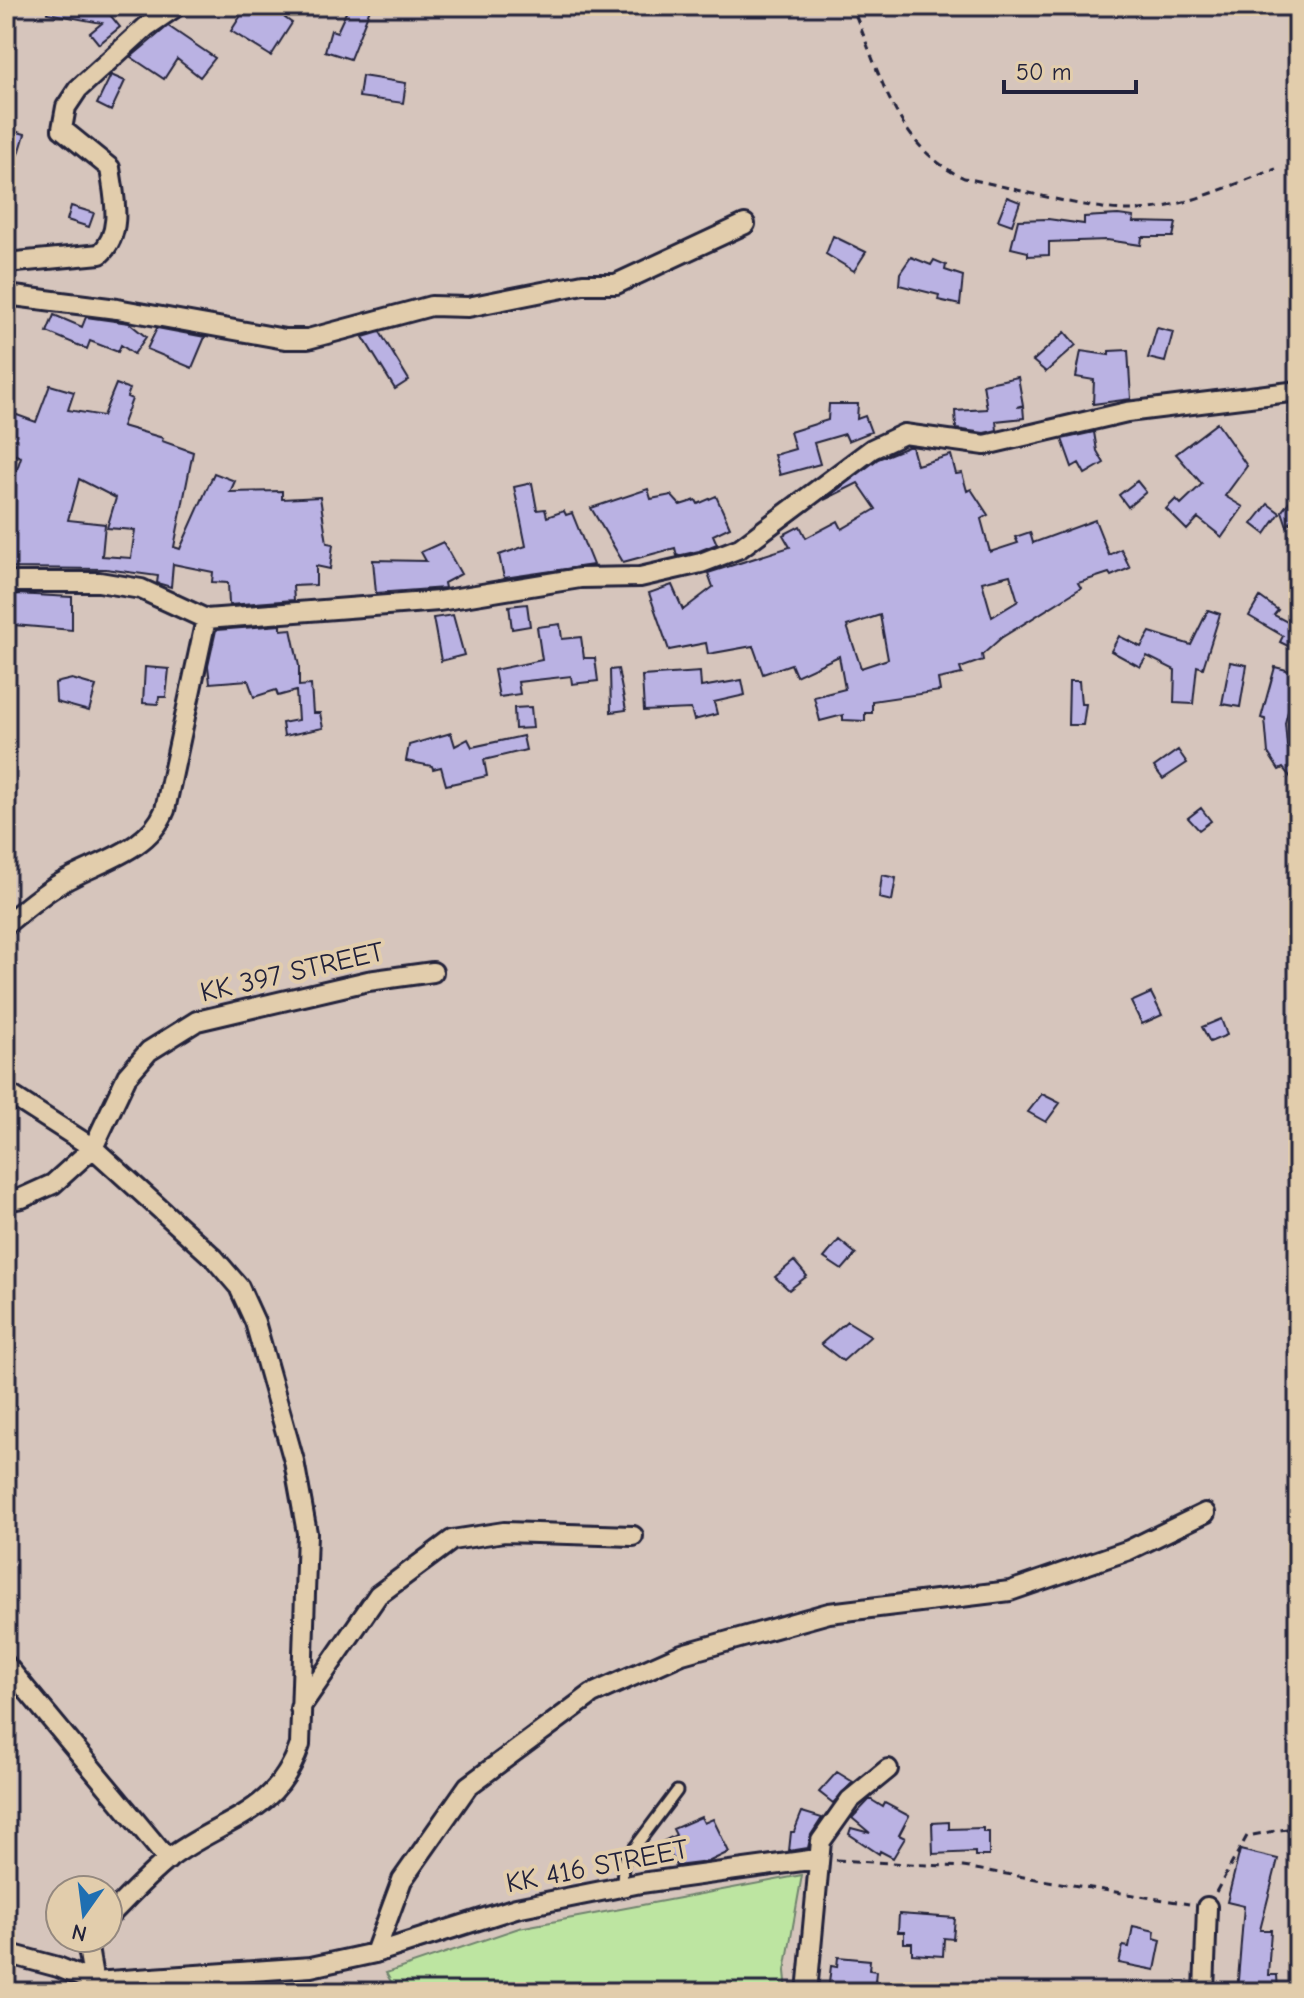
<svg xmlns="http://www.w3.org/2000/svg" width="1304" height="1998" viewBox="0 0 1304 1998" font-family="'Comic Neue',sans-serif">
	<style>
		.green { fill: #bde5a1; stroke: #70846e; stroke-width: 2 }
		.building { fill: #bab2e3; stroke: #22223b; stroke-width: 2; fill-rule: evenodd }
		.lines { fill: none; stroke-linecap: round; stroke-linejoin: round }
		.lane-casing { stroke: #22223b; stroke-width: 15 }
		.street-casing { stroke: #22223b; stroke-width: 24 }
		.path { stroke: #22223b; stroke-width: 3; stroke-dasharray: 8 6; stroke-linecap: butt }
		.lane { stroke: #e2cdac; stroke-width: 9 }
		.street { stroke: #e2cdac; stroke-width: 18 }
		.labels { text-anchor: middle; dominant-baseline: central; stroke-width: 8; stroke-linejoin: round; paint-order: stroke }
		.street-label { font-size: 28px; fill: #22223b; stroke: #e2cdac }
	</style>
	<rect width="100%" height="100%" fill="#d6c5bc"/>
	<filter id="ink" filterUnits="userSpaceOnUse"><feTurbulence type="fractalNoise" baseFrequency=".0125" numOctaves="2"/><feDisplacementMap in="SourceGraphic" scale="16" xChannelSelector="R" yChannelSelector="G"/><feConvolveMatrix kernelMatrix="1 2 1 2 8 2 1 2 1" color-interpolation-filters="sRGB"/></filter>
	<g filter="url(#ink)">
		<path class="green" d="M802,1875L785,1971L787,1992H397L386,1973L519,1928Z"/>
		<path class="building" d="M48,6H103L120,27L99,44L90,33L102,23L47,13Z
			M247,6H300L285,18L292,23L271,56L231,31Z
			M349,6H371L350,59L325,51L331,30L337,32Z
			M168,26L215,58L200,77L177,59L164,79L131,57Z
			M111,75L125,81L111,111L97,104Z
			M362,76L406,83L403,103L359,97Z
			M6,129L25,134L19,154L6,150Z
			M1007,197L1020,202L1012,225L998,220Z
			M71,206L94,213L89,227L67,220Z
			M1118,215L1134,217L1133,222L1176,223L1173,237H1142L1141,245L1107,240L1049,242V255L1028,256V252L1011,248L1018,220L1048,219L1084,224V217Z
			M833,236L866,252L854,271L826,254Z
			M911,257L931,265L934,260L946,265L945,270L963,276L960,305L938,300L939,295L899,285L900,273Z
			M54,315L82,327L86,317L129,323L146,337L134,354L121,345L118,352L90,341L87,349L47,332Z
			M157,328L205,337L192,368L147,349Z
			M1157,328L1173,332L1165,362L1148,358Z
			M380,332L409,380L395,389L363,337Z
			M1065,332L1076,345L1046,372L1033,361Z
			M1128,350L1131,399L1093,404L1094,380L1076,377L1081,351L1109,355V351Z
			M1018,377L1023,405L1017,407L1023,406L1024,418L996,421L997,430L984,433L956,429L955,411L987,409L983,384Z
			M116,384L130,389L127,397L132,399L122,426L163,438L162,441L193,452L174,547L180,549L214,473L235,481L230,492L282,491V499L320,497L327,543L333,544L330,569L316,566V585L293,586L294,600L229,605L228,583L212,582L213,572L173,564L171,587L157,583L158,576L106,569L6,568V489L10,490L21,457L6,451V411L36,422L50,385L74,392L68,410L103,416ZM79,479L116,498L107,528L135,530L131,558L102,556L105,524L68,520Z
			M829,404H858L857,419L865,416L871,432L848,441L845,434L814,443L820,464L780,475L774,455L795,449L790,432L828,420Z
			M1217,423L1247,466L1225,496L1243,507L1222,537L1198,518L1187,530L1166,509L1176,499L1181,504L1202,484L1176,454Z
			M1094,432L1097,451L1104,463L1085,474L1079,463L1072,467L1062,439Z
			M908,447H912L917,465L951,455L956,474L962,473L967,491L971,489L988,515L981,519L990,552L1018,543L1015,537L1030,532L1033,543L1095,520L1109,555L1121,549L1130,568L1111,576L1109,573L1078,583L1081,588L1001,638L982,655L983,660L960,668L962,674L938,679L940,691L872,701V713H865V721L843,720V715L820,721L814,697L845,689L839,656L796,676L791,664L763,674L753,646L708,654L706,643L669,650L649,593L672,585L683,610L713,587L708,573L790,547L783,535L800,526L806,538L838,521L842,529L876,509L858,483L824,500L878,459ZM1010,575L1018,601L992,617L982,582ZM880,615L888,659L861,668L847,626Z
			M1137,481L1146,492L1128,507L1119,495Z
			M532,483L537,510L545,509L547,517L564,511L566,515L572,513L593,565L504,578L499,555L526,546L514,487Z
			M648,489L651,499L671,495L680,505L696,500L698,504L716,496L730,527L713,535L717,544L699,551L677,556L675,548L623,562L591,508Z
			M1298,490V512L1287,526L1282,511Z
			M1268,504L1280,513L1265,534L1252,524Z
			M443,542L461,574L444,583L445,588L376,593L373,560L426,561L421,552Z
			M15,594L72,597V630L14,625Z
			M1260,597L1278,610L1274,615L1289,623L1298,606V651L1280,642L1283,636L1249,616Z
			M527,604L530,626L512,629L509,606Z
			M1208,610L1220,614L1203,668L1197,666L1193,704L1174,703L1175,670L1147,656L1140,667L1111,651L1119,636L1141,647L1150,632L1191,645Z
			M453,615L464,655L441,661L433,618Z
			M560,624L562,639L581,637L584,658H595L598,681L572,684L571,676L518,682L520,694L499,697L494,670L542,660L537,627Z
			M281,625V630L291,629L299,666V686L311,685L313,713H320L323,728L284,736L282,723L298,720L296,691L278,696L276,690L254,697L248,680L210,683L208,666L216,630Z
			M1230,662L1247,665L1240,707L1222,704Z
			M145,667L169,669L166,697H159L158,704L143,703Z
			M1275,667L1298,673L1285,723L1287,746L1298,764V786L1283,768L1279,770L1268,753L1265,719L1261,718Z
			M618,669L626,710L611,712L610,670Z
			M700,672L701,687L742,680L745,695L714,702L717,714L694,720L691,709L644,711L642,676Z
			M72,679L96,686L89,711L56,702L55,683Z
			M1069,681H1079L1081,704H1086L1083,725H1068Z
			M531,707L533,728L515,729L514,708Z
			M451,733L455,746L468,739L472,747L523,736L526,750L484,760L487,776L446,785L441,767L433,769L432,766L406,761L409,745Z
			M1178,750L1187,763L1163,779L1154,767Z
			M1201,808L1211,821L1199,830L1188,818Z
			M882,875L896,878L892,901L879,898Z
			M1151,993L1162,1015L1142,1024L1131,1002Z
			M1221,1019L1227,1035L1210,1042L1202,1027Z
			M1042,1094L1060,1103L1046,1122L1028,1112Z
			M839,1240L856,1254L842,1270L824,1258Z
			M794,1261L807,1276L789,1290L775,1277Z
			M847,1321L871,1336L843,1361L821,1344Z
			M837,1772L853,1782L833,1803L819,1792Z
			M870,1799L883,1807L885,1803L909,1816L899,1835L905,1838L893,1858L880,1851L879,1854L849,1834L851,1828L870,1833L852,1818Z
			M802,1812L822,1818L811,1835L808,1848L789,1851L791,1832H794Z
			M701,1817L704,1823L713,1819L729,1852L708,1862L676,1866L664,1841L676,1835L673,1829Z
			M949,1822V1829L983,1828V1832H989V1856H975V1852L933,1854L932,1823Z
			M1240,1850L1278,1859L1260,1930H1271L1268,1975H1277L1278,1992H1237L1244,1906L1227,1902Z
			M899,1914L955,1918L953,1939L944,1938L943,1956L912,1954V1943H904V1932H898Z
			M1133,1926L1155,1931L1154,1938L1161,1940L1155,1970L1119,1963L1123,1946L1129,1947Z
			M838,1957L870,1960L869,1970L876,1971L874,1992H828L831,1966L837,1967Z"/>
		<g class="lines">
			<defs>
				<path id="lane" d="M622,1887L623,1863L677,1791"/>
				<path id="street" d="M6,263L100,254C124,232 114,197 110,168L62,129L66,107L78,89L146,27L177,6
					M6,295L117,309L285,339H308L431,306L468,307L583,284H616L745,224
					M6,582H99L141,589L206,619L439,601L580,578L640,577L701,563L740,548L872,449L904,434L985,445L1127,412L1298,391
					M6,924C24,910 41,894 61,883C98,861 148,852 165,810L206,619
					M6,1092L93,1148L214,1258L239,1287L255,1322L294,1461L307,1533L300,1745C276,1817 220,1819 167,1860C146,1877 127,1898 108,1917
					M6,1201L22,1198L53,1184L93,1148L127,1076L149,1051L197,1021L368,981L433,972
					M6,1665L168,1860
					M300,1708L378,1595L452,1540L504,1532L633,1536
					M90,1938L88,1948L94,1982
					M6,1953L58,1967L94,1982L311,1967L375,1953L516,1908L641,1883L817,1859
					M375,1953L402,1880L468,1786L592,1694L682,1654L829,1613L1010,1591L1129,1550L1205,1513
					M807,1992L821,1841L850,1800L888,1769
					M1204,1992L1207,1907"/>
			</defs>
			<use href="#lane" class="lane-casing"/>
			<use href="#street" class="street-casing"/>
			<path class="path" d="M846,6L855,14C881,76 897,148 964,178C1013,187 1080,209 1127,210C1177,212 1230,185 1276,169
				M836,1860L963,1867L1189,1904
				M1216,1892L1247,1836L1298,1827"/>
			<use href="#lane" class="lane"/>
			<use href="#street" class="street"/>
		</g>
	</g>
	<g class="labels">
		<g class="street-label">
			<text transform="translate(292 972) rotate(-13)">KK 397 STREET</text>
			<text transform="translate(597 1866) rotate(-11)">KK 416 STREET</text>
		</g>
	</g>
	<rect width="1304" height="1998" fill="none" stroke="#e2cdac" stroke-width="32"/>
	<rect x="16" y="16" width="1272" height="1966" fill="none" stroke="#22223b" stroke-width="3" filter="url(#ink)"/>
	<g transform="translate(84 1914) rotate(194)"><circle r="38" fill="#e2cdac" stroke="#95897f" stroke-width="2"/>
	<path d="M0-6L14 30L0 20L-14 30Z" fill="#1f6fb2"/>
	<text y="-12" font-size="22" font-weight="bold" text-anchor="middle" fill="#22223b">N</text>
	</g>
	<path d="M1004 80v12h132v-12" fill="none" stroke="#22223b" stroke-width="4"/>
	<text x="1016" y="80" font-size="24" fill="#22223b" stroke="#e2cdac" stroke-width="6" paint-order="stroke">50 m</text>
</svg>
